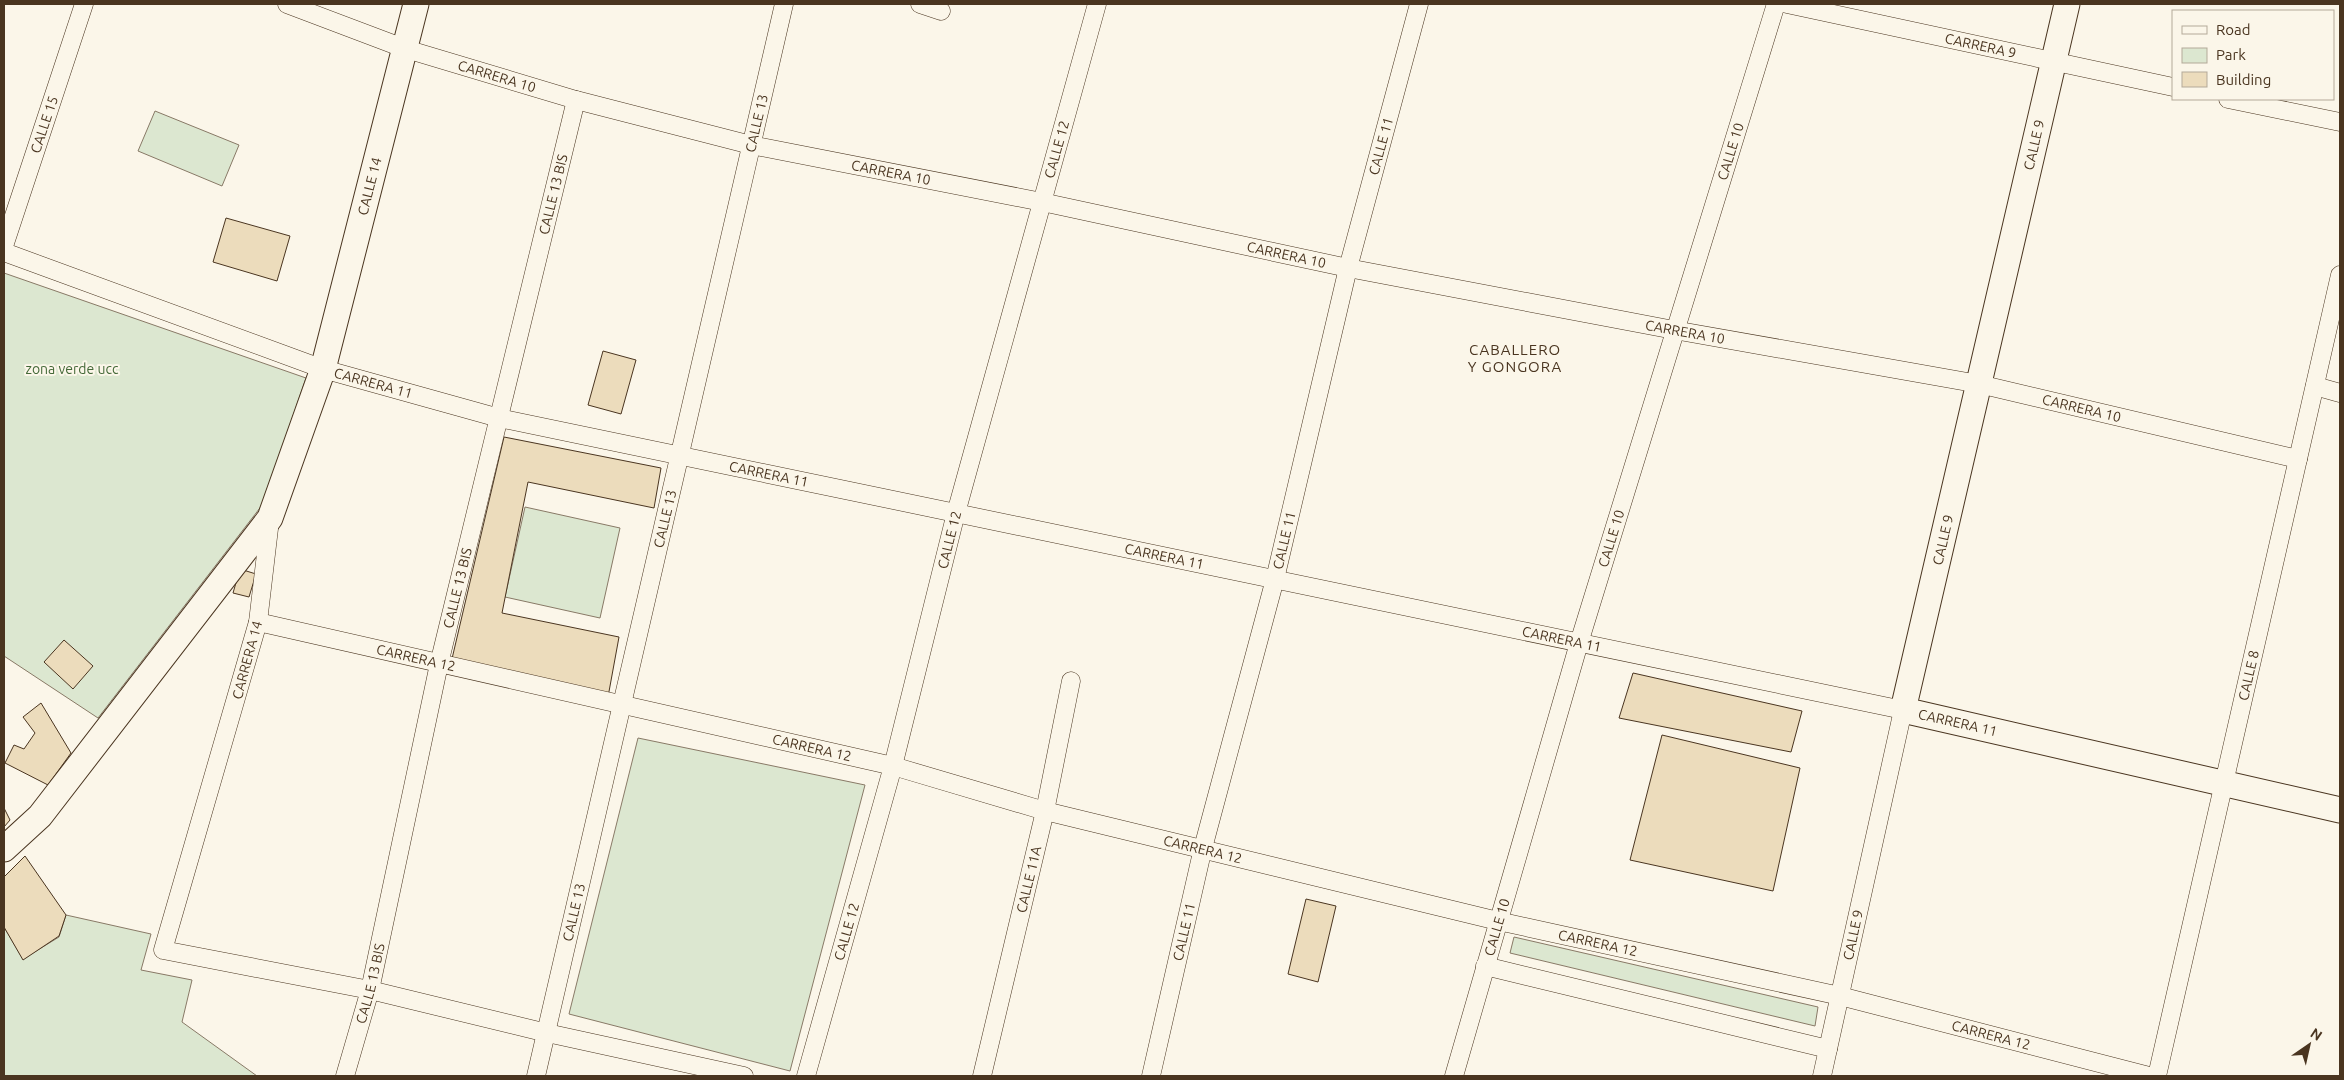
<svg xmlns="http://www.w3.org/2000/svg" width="2344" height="1080" viewBox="0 0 2344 1080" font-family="Ubuntu,sans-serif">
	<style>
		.green { fill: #dce7d0; stroke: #887966 }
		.building { fill: #ecdcbc; stroke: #4a3520 }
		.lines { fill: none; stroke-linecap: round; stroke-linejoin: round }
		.street-casing { stroke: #4a3520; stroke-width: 19 }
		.secondary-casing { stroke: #4a3520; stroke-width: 27 }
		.street { stroke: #fbf6e9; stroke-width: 18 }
		.secondary { stroke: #fbf6e9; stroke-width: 25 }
		.labels { text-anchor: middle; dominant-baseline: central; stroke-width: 4; stroke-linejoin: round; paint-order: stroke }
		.street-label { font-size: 14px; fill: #4a3520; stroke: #fbf6e9 }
		.park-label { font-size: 14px; fill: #436837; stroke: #fbf6e9 }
		.neighbourhood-label { font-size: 15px; letter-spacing: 1px; fill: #4a3520; stroke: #fbf6e9 }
	</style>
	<rect width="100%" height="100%" fill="#fbf6e9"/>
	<path class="green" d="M155,111L239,145L222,186L138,151Z
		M4,273L306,378L263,504L98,718L4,656Z
		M525,507L620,528L600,618L505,597Z
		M638,738L865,785L790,1071L569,1014Z
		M66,915L151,934L141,970L192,980L182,1022L257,1076H4V927L23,959L59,937Z
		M1514,937L1818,1007L1815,1026L1510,953Z"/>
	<path class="building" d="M226,218L290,236L277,281L213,262Z
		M603,351L636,360L621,414L588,405Z
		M504,437L661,468L654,508L528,482L502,613L619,637L608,697L451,663Z
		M240,569L256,574L249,597L233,593Z
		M64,640L93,666L73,689L44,662Z
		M1633,673L1802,711L1791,752L1619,718Z
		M41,703L71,753L48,785L5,763L14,745L24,749L35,733L23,717Z
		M1662,735L1800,768L1773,891L1630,860Z
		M4,808L10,820L4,827Z
		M25,856L66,915L59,936L23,960L4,927V877Z
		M1306,899L1336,906L1318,982L1288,974Z"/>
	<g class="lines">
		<defs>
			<g id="street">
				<path id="s1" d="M287,4L406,49L576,100L751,145L1042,202L1348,268L1674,330L1979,384L2298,459"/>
				<path d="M920,4L941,11"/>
				<path id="s2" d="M1787,4L2173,87"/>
				<path d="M2228,99L2340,122"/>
				<path id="s3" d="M4,246L84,4"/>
				<path id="s4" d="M4,252L323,369L499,418L1903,710L1822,1076"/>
				<path d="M2315,386L2340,393"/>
				<path d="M270,520L258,622L163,950L370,990L547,1033L744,1076"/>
				<path id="s5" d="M258,622L893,766L1045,811L1498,921L1840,996L2149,1076"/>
				<path d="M1485,966L1828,1049"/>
				<path id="s6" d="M345,1076L370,990L439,664L576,100"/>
				<path id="s7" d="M536,1076L784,4"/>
				<path id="s8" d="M806,1076L893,766L956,513L1097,4"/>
				<path id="s9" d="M982,1076L1045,811L1071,681"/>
				<path id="s10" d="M1151,1076L1203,848L1275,579L1348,268L1419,4"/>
				<path id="s11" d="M1454,1076L1579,643L1776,4"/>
				<path id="s12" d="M2157,1076L2340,275"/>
			</g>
			<g id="secondary">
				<path id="s13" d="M2067,4L1903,710L2340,810"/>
				<path id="s14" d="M4,849L40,816L270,518L323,369L416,4"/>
			</g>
		</defs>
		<use href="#street" class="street-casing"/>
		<use href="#secondary" class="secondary-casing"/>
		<use href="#street" class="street"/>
		<use href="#secondary" class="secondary"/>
	</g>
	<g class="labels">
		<g class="street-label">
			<text stroke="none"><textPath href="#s2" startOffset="198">CARRERA 9</textPath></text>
			<text stroke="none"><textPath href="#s1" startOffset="222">CARRERA 10</textPath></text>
			<text stroke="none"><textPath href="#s7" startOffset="978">CALLE 13</textPath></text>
			<text stroke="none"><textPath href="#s3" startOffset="128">CALLE 15</textPath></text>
			<text transform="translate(2034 145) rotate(-77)">CALLE 9</text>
			<text stroke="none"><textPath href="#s10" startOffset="958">CALLE 11</textPath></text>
			<text stroke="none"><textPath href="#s8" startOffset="960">CALLE 12</textPath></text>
			<text stroke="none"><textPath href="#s11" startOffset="965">CALLE 10</textPath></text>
			<text stroke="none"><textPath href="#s1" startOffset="628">CARRERA 10</textPath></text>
			<text stroke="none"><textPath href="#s14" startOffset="772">CALLE 14</textPath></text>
			<text stroke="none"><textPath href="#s6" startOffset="906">CALLE 13 BIS</textPath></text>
			<text stroke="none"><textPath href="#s1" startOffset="1032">CARRERA 10</textPath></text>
			<text stroke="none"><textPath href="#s1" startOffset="1438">CARRERA 10</textPath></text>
			<text stroke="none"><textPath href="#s4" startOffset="392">CARRERA 11</textPath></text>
			<text stroke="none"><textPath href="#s1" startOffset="1842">CARRERA 10</textPath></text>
			<text stroke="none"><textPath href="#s4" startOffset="798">CARRERA 11</textPath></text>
			<text stroke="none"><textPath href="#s7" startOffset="572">CALLE 13</textPath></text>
			<text stroke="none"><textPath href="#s11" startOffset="560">CALLE 10</textPath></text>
			<text stroke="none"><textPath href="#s8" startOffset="555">CALLE 12</textPath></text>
			<text stroke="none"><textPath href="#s10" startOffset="552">CALLE 11</textPath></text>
			<text transform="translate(1943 540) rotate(-77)">CALLE 9</text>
			<text stroke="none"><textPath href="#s4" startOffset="1202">CARRERA 11</textPath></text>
			<text stroke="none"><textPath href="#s6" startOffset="501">CALLE 13 BIS</textPath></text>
			<text stroke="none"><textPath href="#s4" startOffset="1608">CARRERA 11</textPath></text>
			<text stroke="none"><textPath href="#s5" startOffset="162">CARRERA 12</textPath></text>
			<text transform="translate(247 660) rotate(-75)">CARRERA 14</text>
			<text stroke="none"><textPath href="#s12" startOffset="411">CALLE 8</textPath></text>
			<text stroke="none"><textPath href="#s13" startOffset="781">CARRERA 11</textPath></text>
			<text stroke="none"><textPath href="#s5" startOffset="568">CARRERA 12</textPath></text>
			<text stroke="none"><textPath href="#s5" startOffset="972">CARRERA 12</textPath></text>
			<text stroke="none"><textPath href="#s9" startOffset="202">CALLE 11A</textPath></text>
			<text stroke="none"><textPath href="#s7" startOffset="168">CALLE 13</textPath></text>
			<text stroke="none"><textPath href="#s11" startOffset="155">CALLE 10</textPath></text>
			<text stroke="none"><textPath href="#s8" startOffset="150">CALLE 12</textPath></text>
			<text stroke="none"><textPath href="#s10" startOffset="148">CALLE 11</textPath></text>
			<text transform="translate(1853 935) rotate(-78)">CALLE 9</text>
			<text stroke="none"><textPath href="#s5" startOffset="1378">CARRERA 12</textPath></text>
			<text stroke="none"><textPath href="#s6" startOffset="96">CALLE 13 BIS</textPath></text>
			<text stroke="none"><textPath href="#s5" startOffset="1782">CARRERA 12</textPath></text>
		</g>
		<g class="park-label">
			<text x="72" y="369">zona verde ucc</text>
		</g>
		<g class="neighbourhood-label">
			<text x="1515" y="349">CABALLERO<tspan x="1515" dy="17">Y GONGORA</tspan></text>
		</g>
	</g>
	<rect width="2344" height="1080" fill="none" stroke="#4a3520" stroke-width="10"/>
	<rect x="2172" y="10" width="162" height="90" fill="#fbf6e9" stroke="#b4a999"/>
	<rect x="2182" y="26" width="25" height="8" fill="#fbf6e9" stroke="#b4a999"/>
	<text x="2216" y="35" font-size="15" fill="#4a3520">Road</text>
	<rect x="2182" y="48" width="25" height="15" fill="#dce7d0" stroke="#b4a999"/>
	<text x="2216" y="60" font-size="15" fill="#4a3520">Park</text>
	<rect x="2182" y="72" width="25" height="15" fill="#ecdcbc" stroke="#b4a999"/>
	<text x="2216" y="85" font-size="15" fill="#4a3520">Building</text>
	<g transform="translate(2309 1045) rotate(34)" stroke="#fbf6e9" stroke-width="4" paint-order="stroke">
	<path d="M0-4L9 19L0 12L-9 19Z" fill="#4a3520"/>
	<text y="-8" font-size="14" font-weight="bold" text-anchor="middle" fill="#4a3520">N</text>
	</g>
</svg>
